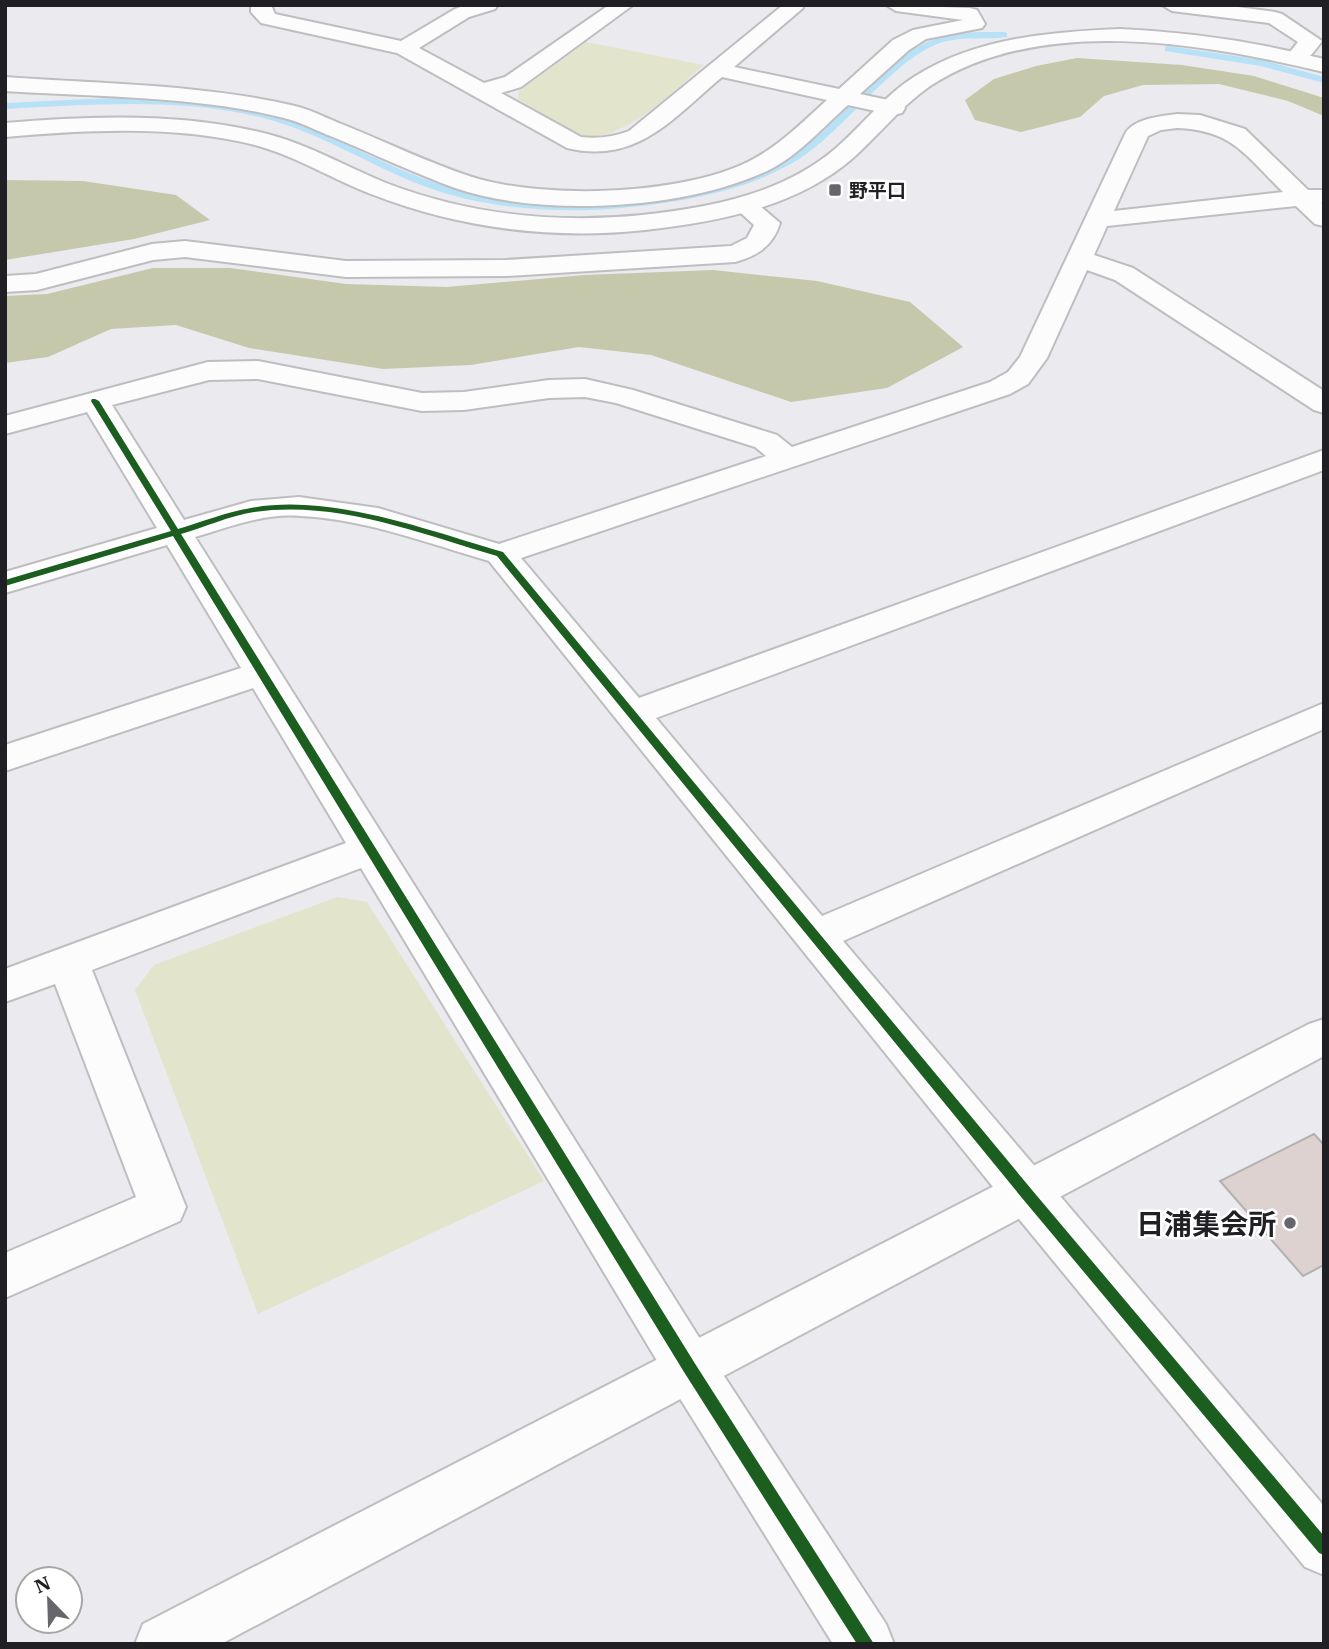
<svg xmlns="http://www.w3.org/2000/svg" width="1329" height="1649" viewBox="0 0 1329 1649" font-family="'IBM Plex Serif','Noto Sans JP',serif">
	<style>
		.green { fill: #e3e4cc }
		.forest { fill: #c6c8ab }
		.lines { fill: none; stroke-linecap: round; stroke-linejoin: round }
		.stream { fill: #b6e1f7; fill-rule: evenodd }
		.building { fill: #ddd2cf; stroke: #b2b0b1; stroke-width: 2 }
		.street-casing { stroke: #bebec1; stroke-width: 4 }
		.secondary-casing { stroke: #bebec1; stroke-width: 4 }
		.street { fill: #fcfcfd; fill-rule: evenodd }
		.secondary { fill: #fcfcfd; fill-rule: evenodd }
		.cycleway-casing { stroke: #fff; stroke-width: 5 }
		.cycleway { fill: #1b5e20; fill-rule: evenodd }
		.poi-dot { fill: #67666a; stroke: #fff; stroke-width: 2.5 }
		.labels { text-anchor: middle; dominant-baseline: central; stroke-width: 5; stroke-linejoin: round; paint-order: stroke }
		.far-poi-label { font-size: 19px; font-weight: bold; fill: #201f23; stroke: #fff; text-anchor: start }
		.near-poi-label { font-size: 28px; font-weight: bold; fill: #201f23; stroke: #fff; text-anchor: end }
	</style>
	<rect width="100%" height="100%" fill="#ebeaef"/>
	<path class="green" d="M586,42L704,65C675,89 619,148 579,134C558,127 537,110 518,99L519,91Z
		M337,897L367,902L544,1181L258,1314L135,990L154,965Z"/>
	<path class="forest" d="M1077,58L1182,65L1254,76L1324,98V116L1288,101L1219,84L1143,85L1104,96L1080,117L1021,132L975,120L965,100L994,79L1036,66Z
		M5,180L83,181L176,195L210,220L134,239L5,260Z
		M153,268H230L346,284L447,287L584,275L713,270L817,281L910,302L963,347L887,388L791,402L651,355L579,347L471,365L383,369L249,348L176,325L111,329L48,357L5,363V296L47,294Z"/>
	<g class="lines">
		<path class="stream" d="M1004,32L1007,33V37C986,40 964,36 943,42C896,56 846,128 802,157C750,191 684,202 622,208C556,214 484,209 421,185C367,164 319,132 263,118C179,97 90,105 5,109V103C91,99 183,91 267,113C326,129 373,161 430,181C490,203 557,207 620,202C681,197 748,186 799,151C842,121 887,55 935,39C957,31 981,32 1004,32Z
			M1168,46L1262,60L1324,77V83L1261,66L1165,51V47Z"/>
	</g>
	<path class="building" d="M1314,1134L1324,1145V1265L1303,1276L1220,1181Z"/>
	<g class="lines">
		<defs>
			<path id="street" d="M251,5H271L275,14L401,41L455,9L466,5H498L495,9L469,17L419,48L484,83L505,77L609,5H633L521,87L501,93L581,137C598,139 613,137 629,131L783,5H803V8L734,67L839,89L893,40L913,30L963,20L896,11L886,5L970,8L977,10L985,24L982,28L926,39L909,50L860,94L902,103L905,108L902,113L894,115L848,105C824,126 800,154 771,169C688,210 543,218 455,188C414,173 374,154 333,137C317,131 301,122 284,118C199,96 94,97 5,91V77C101,84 201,84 295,106C312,110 328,119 344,125C386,142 429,163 472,177C544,200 691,196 757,157C783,142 805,120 827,100L722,77C673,118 637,165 567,148L397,53L261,23L251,12Z
				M1162,5H1223L1275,12L1282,14L1322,41C1313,53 1305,66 1289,62L1286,57L1298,42L1269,23L1172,11Z
				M1177,114L1200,115L1245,129L1308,190H1324V202L1321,203L1324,205V226L1315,224L1296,206L1107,226L1094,255L1133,268L1324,391V413L1314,410L1115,280L1087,270L1047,358L1028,384L1010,394L521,558L639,698L1324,450V470L656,718L822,916L1324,703V729L843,941L1324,1506V1575L1305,1567L1010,1208L489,561C427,543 365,519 300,516C264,513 229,527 195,537L707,1350L886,1624L894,1644H833L671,1384L361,868L92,970L186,1207L180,1221L5,1298V1253L136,1197L55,984L5,1002V969L346,843L253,688L5,771V745L241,668L167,545L5,593V572L157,528L87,412L5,434V416L208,362L258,361L422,393L464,392L549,380L585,379L633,390L777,435L792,447L990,382L1008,372L1020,357L1126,132C1137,118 1161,116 1177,114ZM1177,128C1233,130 1246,156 1283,192L1114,211L1148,136L1161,130ZM258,379L422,411L464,410L549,398L585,397L616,403L755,447L766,456L499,544L378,508L299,497L251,501L184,520L112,405L209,380Z
				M744,198L753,200L780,223C773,246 757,256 735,262L506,276L346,277L185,257L153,260L37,290L5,292V276L36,274L152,244L185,241L346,261L506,260L731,246L747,238L754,225L732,205L735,200Z"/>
			<path id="secondary" d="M1120,29C1190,32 1256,42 1324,59V72C1203,43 1041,14 930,86C901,106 879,135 853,158C797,207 717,222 645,230C552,240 458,228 371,194C332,179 296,156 255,145C174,125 88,130 5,137V123C94,116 184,112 271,135C311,146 347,167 386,183C467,214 555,224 642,215C710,208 782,194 835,149C862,126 884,96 914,77C975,38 1049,32 1120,29Z
				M1324,1019V1056L221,1644H135L143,1624L1309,1024Z"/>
		</defs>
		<use href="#street" class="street-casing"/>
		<use href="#secondary" class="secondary-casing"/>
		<use href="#street" class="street"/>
		<use href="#secondary" class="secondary"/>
		<defs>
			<path id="cycleway" d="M92,399H95L99,401L178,529C202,522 226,512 251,508C330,493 427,530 503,552L1032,1190L1324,1536V1555L1319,1553L1022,1198L497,556C419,533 336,500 254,512C229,516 205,527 181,534L694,1362L874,1644H857L684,1372L173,536L5,586V580L171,531L91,401Z"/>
		</defs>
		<use href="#cycleway" class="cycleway-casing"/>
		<use href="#cycleway" class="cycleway"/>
	</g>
	<g class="poi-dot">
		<rect x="828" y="183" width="14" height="14" rx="3.5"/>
		<circle cx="1290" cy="1223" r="7"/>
	</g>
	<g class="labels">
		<g class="far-poi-label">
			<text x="849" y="190">野平口</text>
		</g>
		<g class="near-poi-label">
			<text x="1276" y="1223">日浦集会所</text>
		</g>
	</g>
	<rect width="1329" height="1649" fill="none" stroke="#201f23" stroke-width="14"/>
	<g transform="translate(49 1600) rotate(337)"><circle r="33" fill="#ffffff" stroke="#a6a5a7" stroke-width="2"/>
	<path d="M0-5L12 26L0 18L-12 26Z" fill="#67666a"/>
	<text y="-10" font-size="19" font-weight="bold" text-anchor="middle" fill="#201f23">N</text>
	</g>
</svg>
